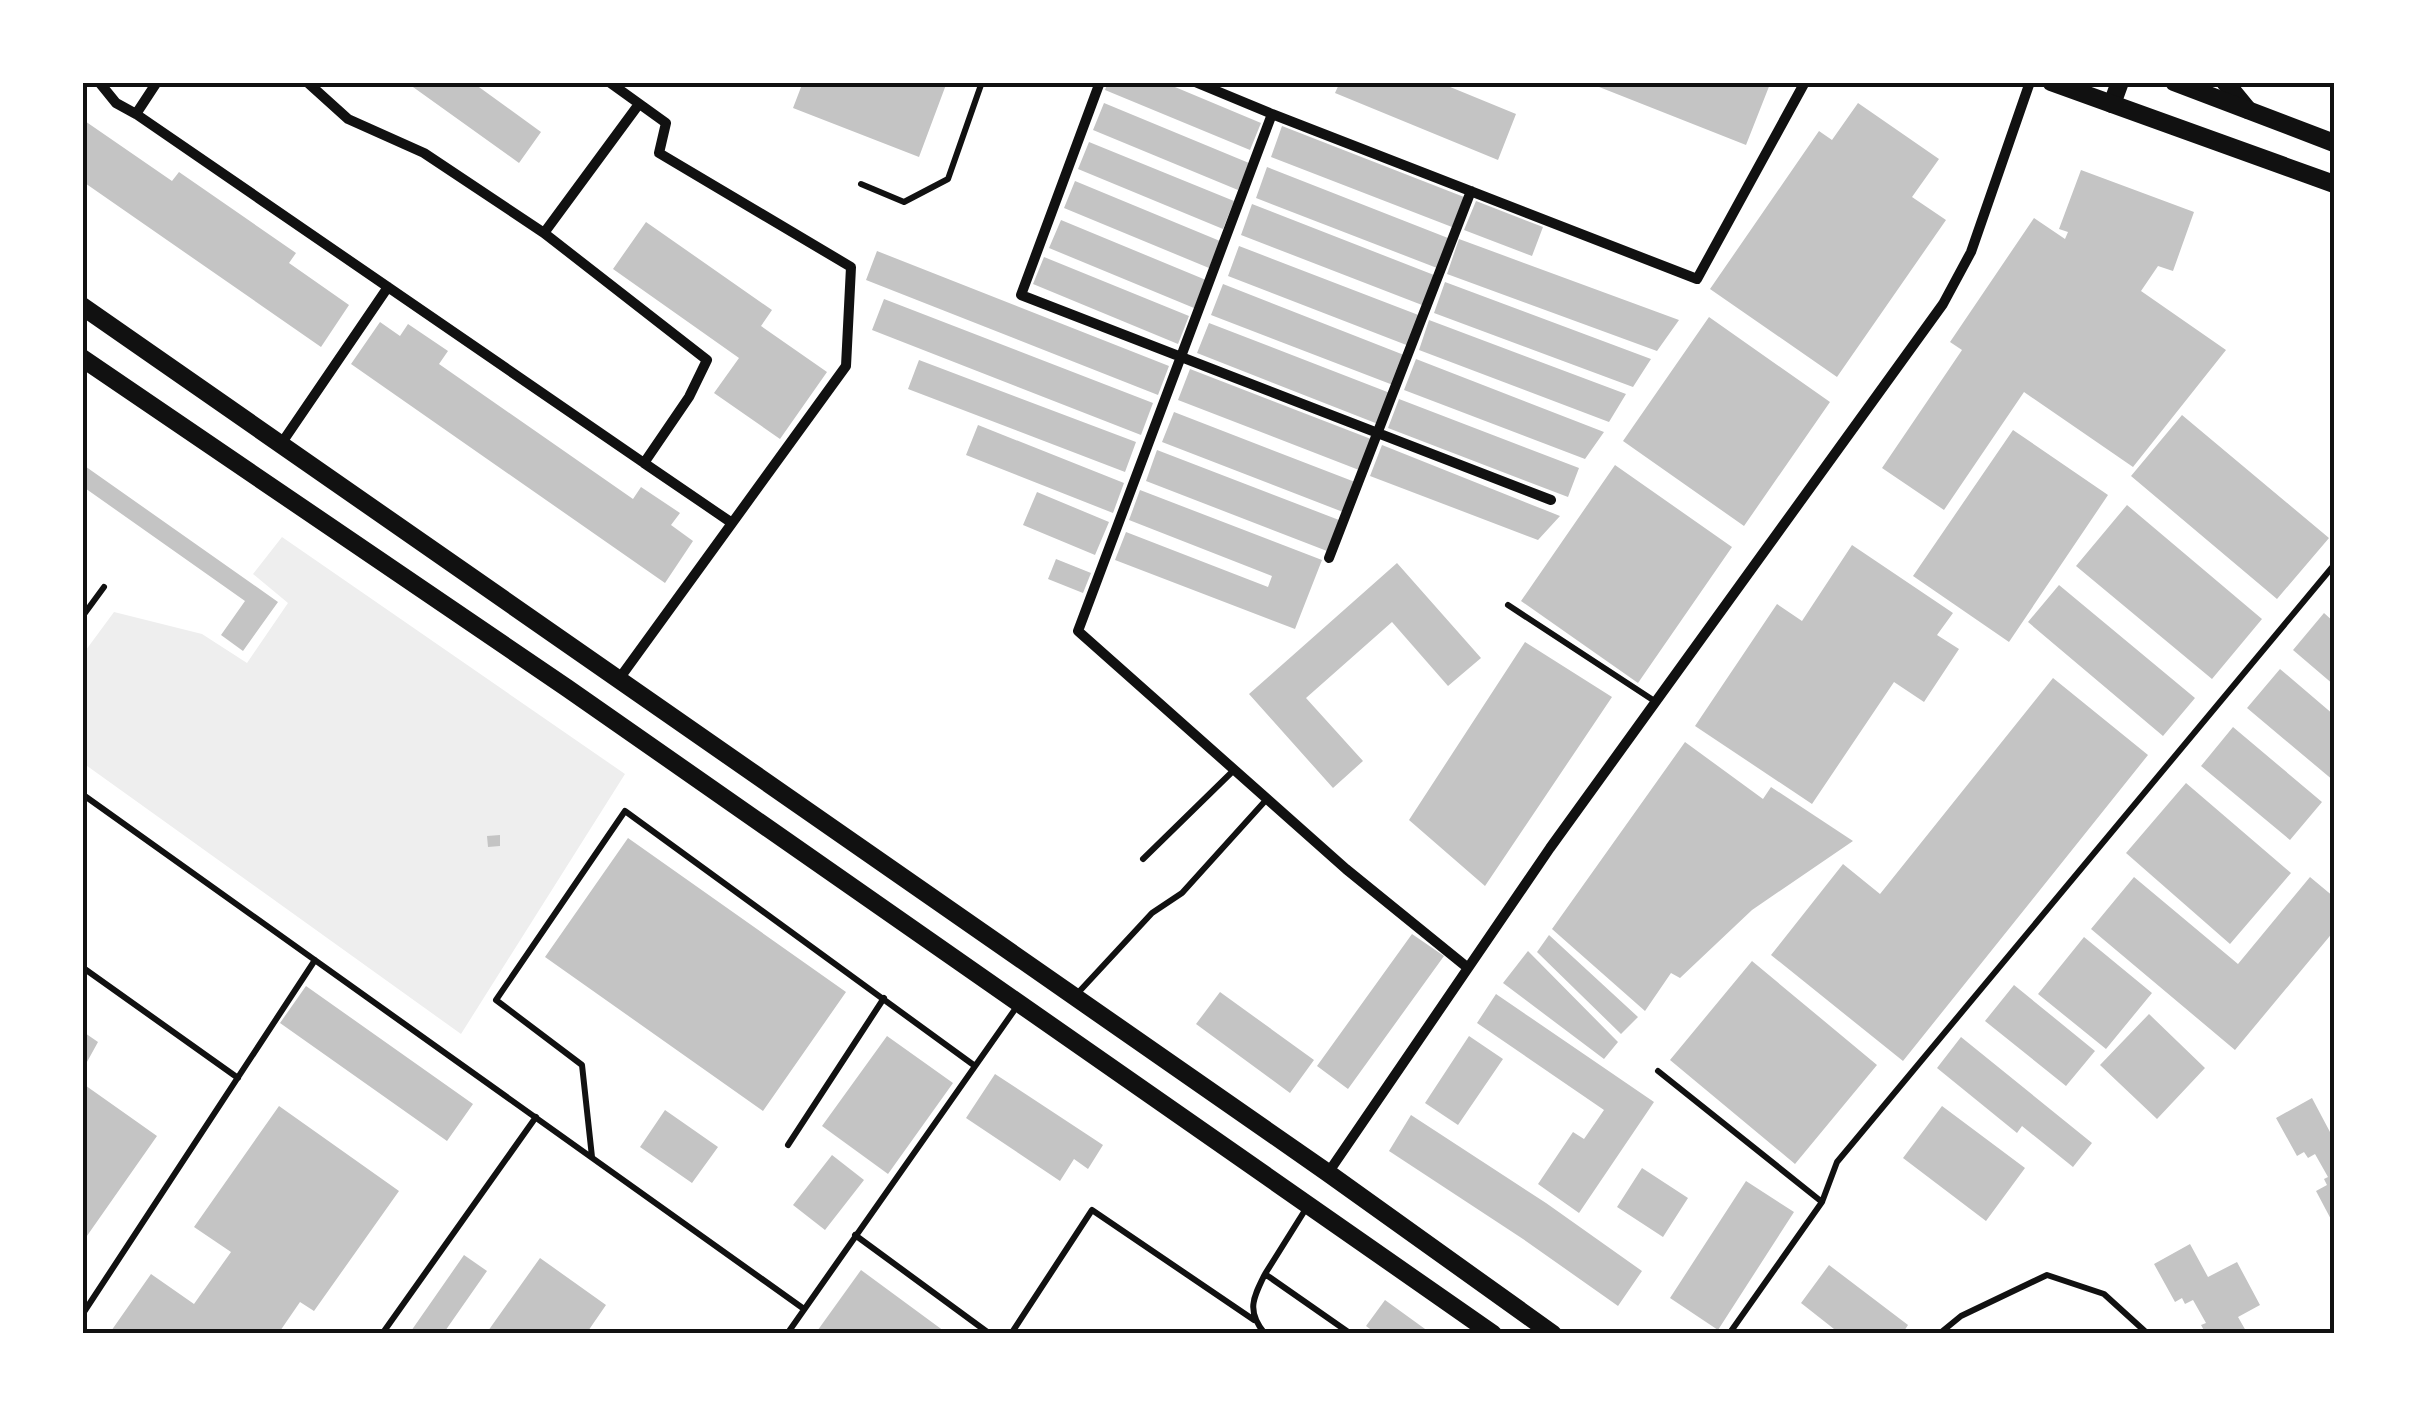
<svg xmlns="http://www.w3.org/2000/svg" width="2417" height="1416" viewBox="0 0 2417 1416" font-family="'Public Sans',sans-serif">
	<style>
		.green { fill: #eee }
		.building { fill: #c4c4c4 }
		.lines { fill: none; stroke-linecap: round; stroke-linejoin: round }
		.service { stroke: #111; stroke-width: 6 }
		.minor { stroke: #111; stroke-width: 10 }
		.secondary { stroke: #111; stroke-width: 18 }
		.primary { stroke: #111; stroke-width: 18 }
		.neatline { fill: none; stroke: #111; stroke-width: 4 }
	</style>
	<rect width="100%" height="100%" fill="#fff"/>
	<path class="green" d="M282,537L625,774L461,1034L83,763V654L114,612L202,634L247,663L288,603L253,574Z"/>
	<path class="building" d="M406,82H472L541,132L519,163Z
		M803,82H947L919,157L793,108Z
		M1108,82H1163L1261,123L1250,150L1105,90Z
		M1340,82H1438L1516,114L1498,160L1335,93Z
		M1767,82L1770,84L1746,145L1589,83Z
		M1104,103L1249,163L1238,190L1093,130Z
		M1858,103L1939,159L1912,197L1946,220L1837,377L1710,289L1819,131L1832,140Z
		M82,119L172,181L179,172L296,253L289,263L349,305L321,347L82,181Z
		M1282,126L1464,197L1452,227L1271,157Z
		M1089,142L1234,201L1223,229L1078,169Z
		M1267,167L1448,238L1437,268L1256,198Z
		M2081,170L2194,212L2173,271L2158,266L2141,291L2226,350L2133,467L2024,392L1944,510L1882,468L1962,350L1950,342L2034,218L2065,239L2068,232L2059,229Z
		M1075,181L1220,241L1209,268L1064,208Z
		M1476,201L1543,227L1532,256L1464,230Z
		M1252,204L1434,275L1422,305L1241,235Z
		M1061,220L1206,280L1194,308L1049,248Z
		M646,222L772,310L761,326L827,372L780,439L714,393L739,358L613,269Z
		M1459,239L1679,320L1657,351L1447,274Z
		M1239,246L1421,316L1409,346L1228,276Z
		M877,251L1169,366L1158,395L866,280Z
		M1044,257L1189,316L1178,344L1033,284Z
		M1445,282L1651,359L1633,387L1434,313Z
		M1223,284L1404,355L1393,385L1211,315Z
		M884,299L1153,403L1141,435L872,330Z
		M1709,317L1830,402L1744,526L1623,441Z
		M1429,320L1626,394L1609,422L1419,350Z
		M380,322L400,336L408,324L448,351L439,364L633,499L641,487L680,513L671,525L693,541L665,583L351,364Z
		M1209,323L1390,393L1378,424L1197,353Z
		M1416,359L1604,432L1585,459L1404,390Z
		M919,360L1136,442L1125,472L908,389Z
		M1190,369L1371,439L1359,470L1178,400Z
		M1399,399L1579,468L1568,497L1388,428Z
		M1174,412L1355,482L1343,512L1162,442Z
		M2182,415L2329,538L2277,599L2131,476Z
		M978,425L1124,483L1113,513L966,455Z
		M2013,430L2108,495L2009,642L1913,576Z
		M1382,445L1560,516L1538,540L1370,476Z
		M1157,450L1339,520L1327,551L1146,481Z
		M82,464L278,602L243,651L221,635L245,601L82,486Z
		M1615,465L1732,547L1638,683L1521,601Z
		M1140,490L1322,560L1295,629L1115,560L1126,532L1268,587L1272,576L1129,520Z
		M1037,492L1109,522L1095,555L1023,525Z
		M2127,505L2262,619L2212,679L2076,566Z
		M1852,545L1953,613L1937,635L1959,649L1924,702L1894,682L1812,804L1695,726L1777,604L1802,621Z
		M1056,559L1091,573L1083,593L1048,579Z
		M1397,563L1481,658L1448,686L1392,622L1306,698L1363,761L1333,788L1249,694Z
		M2059,585L2195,698L2163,736L2028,622Z
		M2324,613L2334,622V685L2293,650Z
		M1525,642L1612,697L1485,886L1409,820Z
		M2280,669L2334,715V781L2247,708Z
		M2053,678L2148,755L1903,1061L1771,955L1843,864L1880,894Z
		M2233,727L2322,802L2290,840L2201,766Z
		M1685,742L1763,799L1771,787L1853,841L1752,910L1680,978L1671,973L1645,1011L1552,929Z
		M2186,783L2291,873L2230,944L2126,853Z
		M500,835V846L488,847L487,836Z
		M628,838L846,992L763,1111L545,957Z
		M2134,877L2238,964L2310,877L2334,897V931L2235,1050L2091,929Z
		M1412,934L1444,956L1348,1089L1317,1066Z
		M1549,935L1638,1017L1621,1034L1537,952Z
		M2084,937L2152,993L2106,1049L2038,994Z
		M1528,951L1618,1042L1604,1059L1503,983Z
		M1752,961L1877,1065L1795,1164L1670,1060Z
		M2014,985L2095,1051L2066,1086L1985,1021Z
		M306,986L473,1104L447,1141L280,1023Z
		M1220,992L1314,1060L1290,1093L1196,1024Z
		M1496,994L1654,1102L1579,1213L1538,1184L1573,1132L1584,1139L1604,1110L1477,1023Z
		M2149,1014L2205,1068L2157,1119L2100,1065Z
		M82,1031L98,1042L82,1071Z
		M887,1036L953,1083L888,1174L822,1126Z
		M1469,1036L1503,1059L1458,1125L1425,1103Z
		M1961,1037L2092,1143L2073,1167L2022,1126L2017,1133L1937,1068Z
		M995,1074L1103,1145L1088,1169L1074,1159L1060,1181L966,1118Z
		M82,1083L157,1136L82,1243Z
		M2312,1098L2330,1132L2334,1129V1225L2316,1191L2327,1185L2324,1179L2328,1177L2315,1154L2308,1158L2304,1152L2297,1156L2276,1118Z
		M279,1106L399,1191L314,1311L300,1302L278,1334H109L151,1274L194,1304L231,1252L194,1227Z
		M1942,1106L2025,1168L1986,1221L1903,1158Z
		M665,1110L718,1147L692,1183L640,1147Z
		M1411,1115L1546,1203L1642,1271L1618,1306L1523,1239L1389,1151Z
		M832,1155L864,1180L825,1230L793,1205Z
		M1642,1168L1688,1198L1663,1237L1617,1207Z
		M1746,1181L1794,1212L1718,1330L1670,1298Z
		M2190,1244L2208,1277L2237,1262L2260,1305L2238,1317L2246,1331L2206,1334L2201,1325L2206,1323L2193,1300L2185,1304L2182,1298L2175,1302L2154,1264Z
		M464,1255L487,1271L443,1334H409Z
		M540,1258L606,1305L586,1334H492L488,1331Z
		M1829,1265L1908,1325L1902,1334H1831L1834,1329L1801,1303Z
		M861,1270L948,1334H815Z
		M1385,1300L1432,1334H1377L1366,1326Z"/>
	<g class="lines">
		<path class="service" d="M861,184L904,202L948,179L982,82
			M1508,605L1656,702
			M82,617L104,587
			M82,794L804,1309
			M1143,859L1233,771
			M82,967L238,1078
			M1076,995L1152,913L1182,893L1266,800
			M1658,1071L1822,1202
			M788,1145L884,998
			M592,1157L582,1065L496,1000L625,811L975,1066
			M1307,1207L1265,1274L1351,1334
			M855,1235L990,1334
			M82,1315L315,960
			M382,1334L536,1117
			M787,1334L1018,1005
			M1011,1334L1092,1210L1254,1320
			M1265,1334C1246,1311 1253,1298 1265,1274
			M1729,1334L1822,1202L1837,1162L2334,565
			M1939,1334L1961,1316L2047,1275L2104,1294L2148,1334"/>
		<path class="minor" d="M99,82L116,103L136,114
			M157,82L136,114L644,463L689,397L707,360L544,233L424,153L348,119L307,82
			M609,82L666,123L659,153L851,267L846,366L619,679
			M1100,82L1021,295L1551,500
			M1195,82L1272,114
			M544,233L639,104
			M281,444L388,287
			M644,463L732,523
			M1329,558L1471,191
			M1468,968L1346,869L1078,631L1272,114L1697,279L1805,82
			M1328,1173L1550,848L1943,304L1971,252L2030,82"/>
		<path class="secondary" d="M2225,82L2248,110
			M2112,104L2120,82
			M82,306L1328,1173L1553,1334
			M82,358L567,688L1493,1334"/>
		<path class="primary" d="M2051,82L2334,184
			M2174,82L2334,143"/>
	</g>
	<rect width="2417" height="1416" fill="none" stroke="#ffffff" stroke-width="170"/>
	<rect x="85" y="85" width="2247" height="1246" class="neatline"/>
</svg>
